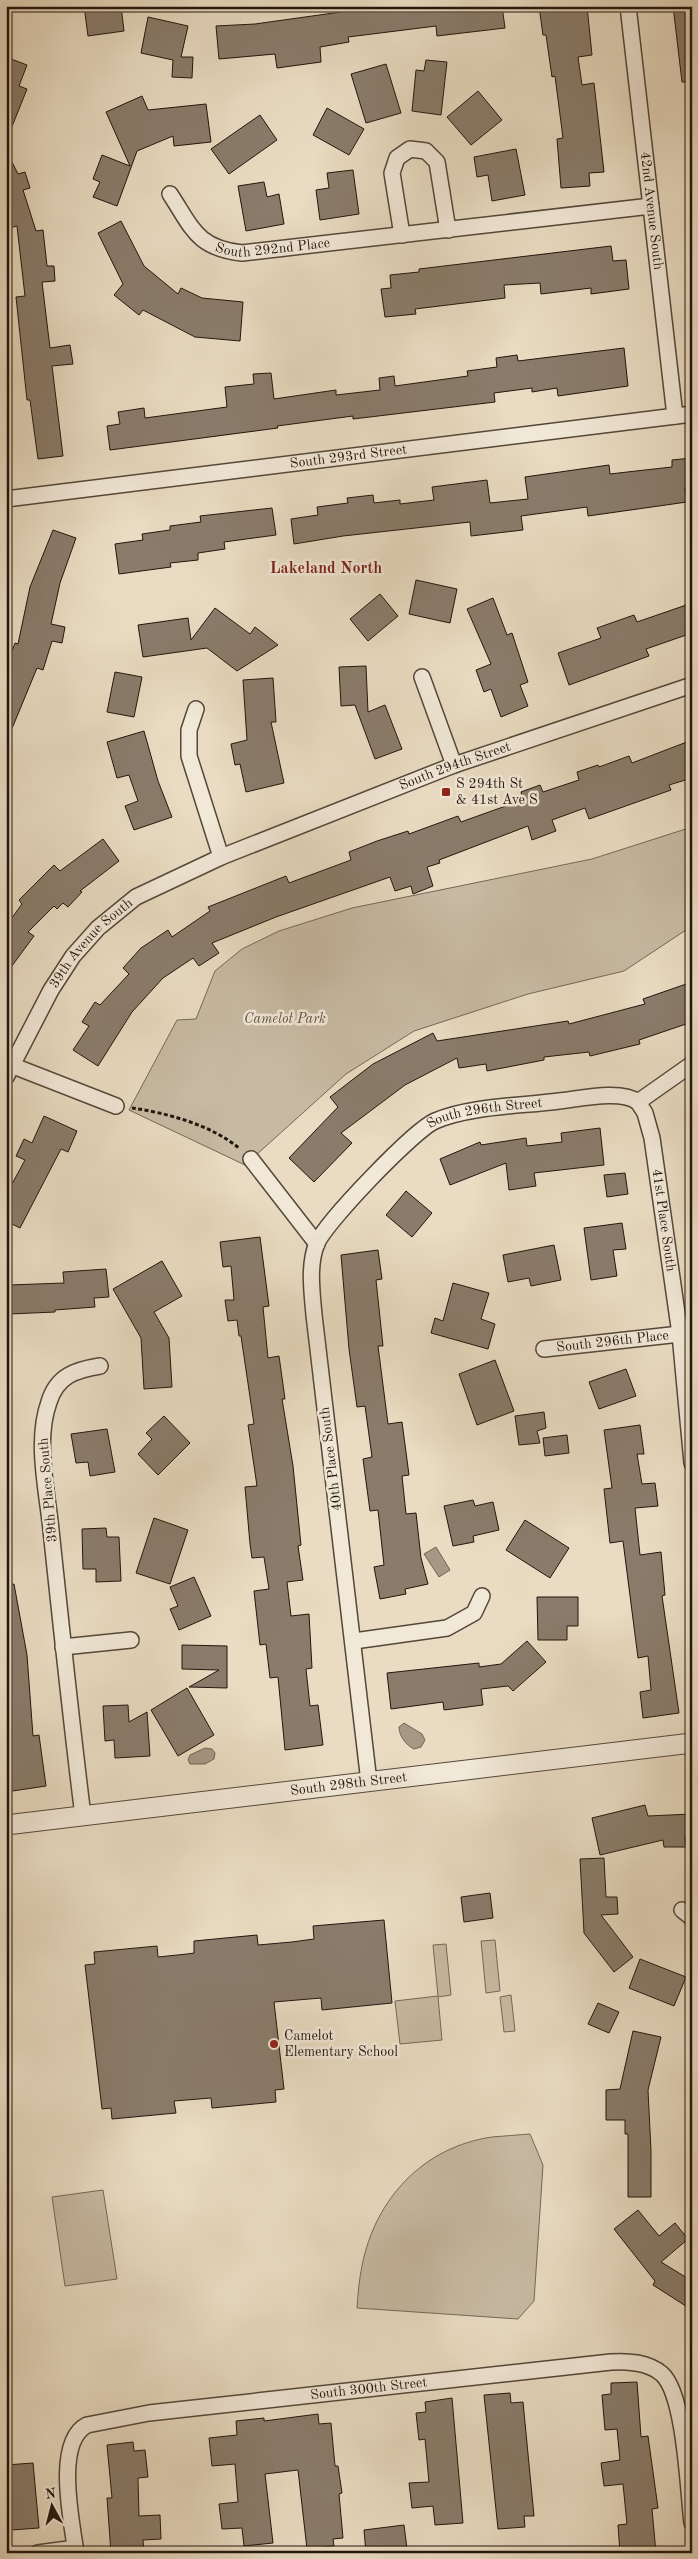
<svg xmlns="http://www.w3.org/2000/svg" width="698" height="2559" viewBox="0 0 698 2559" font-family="'Old Standard TT',serif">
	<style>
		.green { fill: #c7baa3; stroke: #746858 }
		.water { fill: #a59884; stroke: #716454 }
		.building { fill: #897c6b; stroke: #22150d }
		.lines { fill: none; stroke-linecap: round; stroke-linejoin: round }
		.minor-casing { stroke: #54473a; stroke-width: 18 }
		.tertiary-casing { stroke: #54473a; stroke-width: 21 }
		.path { stroke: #22150d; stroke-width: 3; stroke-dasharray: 4 2.5; stroke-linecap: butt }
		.minor { stroke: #f1e8d7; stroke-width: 15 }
		.tertiary { stroke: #f1e8d7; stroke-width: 19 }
		.poi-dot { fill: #8f2418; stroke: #f1e8d7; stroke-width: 2 }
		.labels { text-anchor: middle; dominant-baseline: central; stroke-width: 5; stroke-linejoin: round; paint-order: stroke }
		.street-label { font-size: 14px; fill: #22150d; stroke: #f1e8d7 }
		.poi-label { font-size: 14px; fill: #22150d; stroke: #f1e8d7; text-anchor: start }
		.park-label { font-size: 14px; font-style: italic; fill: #5c4f42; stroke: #f1e8d7 }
		.quarter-label { font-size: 16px; font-weight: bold; fill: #7a1f14; stroke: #f1e8d7 }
	</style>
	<rect width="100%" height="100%" fill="#e9dcc2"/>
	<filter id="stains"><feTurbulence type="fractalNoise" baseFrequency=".004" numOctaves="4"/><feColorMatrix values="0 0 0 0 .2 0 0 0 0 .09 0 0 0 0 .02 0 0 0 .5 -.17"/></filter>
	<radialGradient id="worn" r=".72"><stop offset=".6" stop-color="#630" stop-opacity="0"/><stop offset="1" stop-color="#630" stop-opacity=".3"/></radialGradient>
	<path class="green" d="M692,827V926L624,971L528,994L414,1031L346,1074L245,1165L129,1110L177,1020L196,1019L215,971L242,949L279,931L352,908L592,859Z
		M495,1940L500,1991L486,1993L481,1941Z
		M446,1944L451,1995L438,1997L442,2040L400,2044L395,2001L438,1996L433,1945Z
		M511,1995L515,2031L504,2032L500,1997Z
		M530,2134L543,2165L534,2301L518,2319L357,2308C358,2294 359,2280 362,2266C375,2199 423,2147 492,2137C504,2136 517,2135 530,2134Z
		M103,2190L117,2279L65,2286L52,2197Z"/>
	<path class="water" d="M436,1547L450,1570L439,1577L424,1554Z
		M404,1723L422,1734L425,1740L421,1747L414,1749C406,1745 399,1736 399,1727Z
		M205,1748L212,1749L215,1753L214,1759L205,1764H190L188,1760L190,1755Z"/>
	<path class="building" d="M84,6H121L124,31L88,36Z
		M355,6H414V12L462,6H502L505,28L437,36L436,26L348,37L349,42L320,47L321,62L277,68L275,54L219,59L216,26L255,24L355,10Z
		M539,6H587L592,55L578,57L582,85L594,83L604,172L589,173L590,186L561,188L557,139L563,138L555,76L552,77L546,35H543Z
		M673,6H692V82H682Z
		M148,17L188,26L181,57H193L192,78L172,77L173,60L141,53Z
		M6,57L27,65L19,86L27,89L7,139Z
		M426,60L447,62L441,115L412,111L416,70L424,71Z
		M386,64L401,113L366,123L351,74Z
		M478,91L502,120L471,145L447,117Z
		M142,96L148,110L206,104L211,142L174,146L173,136L137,151L117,206L93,197L100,182L93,179L102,155L130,166L106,112Z
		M327,108L364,129L349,155L313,135Z
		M260,115L277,140L229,174L211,149Z
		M516,149L525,195L492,201L488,175L477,177L474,157Z
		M6,150L18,174L25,172L30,188L23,190L36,231L43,230L47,266H54L55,281L42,282L50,348L70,345L73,364L52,366L63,456L38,459L30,400H27L16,297L25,296L17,226L6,229Z
		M353,170L359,214L320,220L316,190L329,188L327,173Z
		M264,182L267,197L279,194L284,224L246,231L238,186Z
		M121,221L144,266L178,294L181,288L202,298L243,302L240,341L195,337L143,310L139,315L114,295L123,284L98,233Z
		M611,246L613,261L626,260L629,289L591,294V288L541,294L540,283L504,285L505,298L415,309L416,314L385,317L381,289L391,288L390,275L419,272V269Z
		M624,348L628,386L558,396L557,388L532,392V388L494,393L495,402L353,419V416L277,426L278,428L110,450L107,426L120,424L118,412L144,408L145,418L227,407L225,387L254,384L253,374L271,373L274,399L336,390V395L380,390L379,378L394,376L395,386L468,376L467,371L497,367L496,358L517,355L518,361Z
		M692,458V487L685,488L687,502L588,516L587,507L521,516L523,530L471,536L470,522L343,536L294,544L291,519L318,515L317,507L348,503L347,498L373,495L374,503L400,500V504L434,500L432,487L487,480L490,503L528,499L525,477L609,465L610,474L636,471L672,467V460Z
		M272,508L276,535L224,542L225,549L198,553V560L170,563L171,567L119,574L115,544L143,540L142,534L170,530V526L201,522L200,516Z
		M53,530L76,538L60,583L51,624L65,627L62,643L52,641L43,670L37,668L6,743V668L15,643L18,644L30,587Z
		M416,580L457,589L450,623L409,614Z
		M380,594L398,616L368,641L350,619Z
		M493,598L507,635L512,633L528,682L520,685L528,706L501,717L491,689L484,692L476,670L491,664L467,609Z
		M692,603V633L646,649L649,656L569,685L558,653L601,638L597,628L634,615L637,622Z
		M215,608L250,634L255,627L278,645L237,671L207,648L143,657L138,625L188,618L191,640Z
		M366,666L368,712L385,705L402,749L375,759L355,705L341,706L339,667Z
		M115,672L142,677L134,717L107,712Z
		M273,678L276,722H271L284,783L246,792L240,764L235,765L231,744L247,740L243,680Z
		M144,731L158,781L172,817L134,830L125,806L138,801L129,775L117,778L107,742Z
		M692,740V778L669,785L671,790L589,819L585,808L552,820L556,831L532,840L528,826L439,860L440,863L427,867L433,886L413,894L411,886L395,891L390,877L276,917L212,943L219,953L199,966L193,958L163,978L132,1012L98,1066L73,1050L89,1026L82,1022L95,1002L100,1005L129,974L123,968L141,948L168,930L172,937L210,911L208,907L286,876L289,883L351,860L349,852L377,841L408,831L409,834L458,816L461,822L486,813L523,800L521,792L540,785L543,792L579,780L577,772L598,765L599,767L629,756L632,763Z
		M103,839L119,861L80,891L82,892L68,907L63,903L57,909L54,906L28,932L34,936L6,974V926L22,904L19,900L54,865L60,871Z
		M692,982V1022L639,1040L640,1044L590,1056L589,1052L544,1057V1060L487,1071L486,1064L459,1068L457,1058L405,1085L341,1133L352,1143L314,1182L289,1158L338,1107L330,1097L373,1064L433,1033L437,1041L568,1021L569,1024L645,1004L643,999Z
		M44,1116L77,1131L68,1152L61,1149L20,1228L6,1221V1195L25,1160L16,1156L24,1139L32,1143Z
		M600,1128L604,1165L534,1173L536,1186L509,1190L506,1163L450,1185L440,1159L480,1142L481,1145L526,1138L527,1146L562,1142L561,1133Z
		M625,1173L628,1194L607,1197L604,1175Z
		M406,1191L432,1213L412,1237L386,1215Z
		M622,1223L626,1249L613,1250L617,1276L591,1280L584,1228Z
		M260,1237L269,1306L263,1307L268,1358L279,1356L285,1399H282L293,1466L301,1545L298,1546L303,1580L287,1582L291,1616L309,1614L312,1668L306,1669L310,1706L318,1705L323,1745L285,1750L278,1677L270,1678L266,1644L260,1645L254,1591L269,1589L264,1557L252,1558L250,1544L245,1487L257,1486L248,1425L254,1424L241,1336H239L237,1320L228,1321L225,1300H234L231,1266L223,1267L220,1242Z
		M554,1245L561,1280L531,1286L529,1278L508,1282L503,1255Z
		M378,1250L382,1279L376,1280L383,1346H378L388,1424L402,1422L409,1475L402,1476L406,1514L416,1513L421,1558L428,1584L405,1589L406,1594L380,1599L374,1567L384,1565L378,1510L370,1511L363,1459L372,1457L365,1406L357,1407L349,1349L341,1255Z
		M162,1261L182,1296L154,1312L169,1338L172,1387L144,1389L141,1338L113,1289Z
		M106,1269L109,1297L94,1298L95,1307L55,1310V1312L10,1314L9,1285L64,1283L63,1272Z
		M453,1283L489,1293L481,1319L495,1324L488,1349L431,1333L435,1318L443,1321Z
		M495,1360L514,1411L477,1425L459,1374Z
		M626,1369L636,1396L599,1409L589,1382Z
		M544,1412L546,1428L537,1431L540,1443L519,1445L515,1416Z
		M164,1416L190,1443L158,1475L138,1454L152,1439L146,1433Z
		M640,1425L644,1454H637L642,1484L655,1483L658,1506L635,1508L640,1555L661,1552L665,1595L662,1596L679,1713L643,1718L640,1692L651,1690L648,1656L638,1658L623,1541L610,1543L604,1489L612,1488L604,1430Z
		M107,1429L115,1472L90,1476L88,1462L76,1463L71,1434Z
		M567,1435L569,1453L545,1456L543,1438Z
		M473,1500L475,1506L493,1502L499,1530L473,1536L474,1542L453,1546L444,1506Z
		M154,1518L188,1530L170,1584L136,1573Z
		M525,1520L569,1548L550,1578L506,1550Z
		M106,1528L107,1537H119L121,1581L96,1582V1569H83L82,1529Z
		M194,1577L211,1616L179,1630L170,1609L178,1606L170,1587Z
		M14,1584L27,1655L33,1736L39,1735L46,1786L6,1792V1585Z
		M537,1597H578V1626H567V1640H538Z
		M527,1641L546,1662L513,1691L508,1686L481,1689L483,1705L444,1710L443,1702L391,1709L387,1673L479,1663V1667L501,1664Z
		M182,1645L227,1646V1688L189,1687L219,1670L182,1669Z
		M187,1688L214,1735L178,1756L151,1710Z
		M128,1705L129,1722L147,1712L150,1756L115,1758L114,1740L105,1741L103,1706Z
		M645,1805L648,1816L692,1814V1836H685L686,1847H664L663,1840L600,1855L592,1818Z
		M604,1858L606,1897H617L618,1914L601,1915L633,1957L614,1972L584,1933L580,1859Z
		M490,1893L493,1918L464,1922L461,1897Z
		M384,1920L392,2003L322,2010L321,1998L274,2002L284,2089L275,2090L276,2102L212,2108L211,2098L174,2101L176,2113L112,2119L111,2108L102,2109L85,1965L95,1964L94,1952L157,1946L158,1957L187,1954L194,1953V1941L257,1935L258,1945L292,1942L314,1939L313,1926Z
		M640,1959L686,1977L674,2006L629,1988Z
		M598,2003L619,2012L609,2033L588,2024Z
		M633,2031L661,2037L648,2090L651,2151V2197H628V2134H625V2120H606V2090L620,2089Z
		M638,2210L659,2236L675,2223L688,2239L661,2262L692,2281V2310L653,2285L655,2281L614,2229Z
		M637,2382L641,2437L648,2436L658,2508L652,2509L656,2553H620L618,2525L627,2524L623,2484L604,2486L601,2463L620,2460L617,2429L605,2430L602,2395L611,2394V2383Z
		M510,2393L511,2403L523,2402L534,2516H524L525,2527L498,2529L484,2395Z
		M452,2398L463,2523L435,2525L433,2506L412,2508L409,2483L429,2482L425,2439L419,2440L416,2413L426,2412L425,2402Z
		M318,2414L319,2424L331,2423L335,2466H338L342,2493L339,2494L343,2538L333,2539L334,2546L307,2549L298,2470L265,2474L273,2543L244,2546L242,2528L222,2529L219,2504L238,2502L235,2464L212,2466L209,2438L237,2435L236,2421L264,2418V2421Z
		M133,2442L134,2451L145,2450L148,2477L138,2478L139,2516L160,2515L161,2539L143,2540L144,2553H111L107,2498H112L107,2445Z
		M33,2463L39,2528L11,2530L9,2512H6V2465Z
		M404,2525L407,2549L366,2553L364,2530Z"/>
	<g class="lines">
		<defs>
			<g id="minor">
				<path id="s1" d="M628,6L675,416"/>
				<path id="s2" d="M170,194C193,229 197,248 242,253L651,206"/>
				<path d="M402,235L392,173L397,158L410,149L426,151L437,162L448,230"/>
				<path id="s3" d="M6,499L692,414"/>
				<path d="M422,677L454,765"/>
				<path d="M196,709L189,730V756L221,857"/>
				<path d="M11,1065L116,1106"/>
				<path id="s4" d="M6,1077L51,990L73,956L98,928L136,897L221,857L454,765L692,685"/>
				<path id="s5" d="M638,1102L645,1113L652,1138L680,1334L692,1463"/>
				<path d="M251,1159L317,1244"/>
				<path id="s6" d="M544,1349L680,1334"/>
				<path d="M354,1641L447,1628L474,1613L482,1596"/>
				<path d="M63,1647L131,1640"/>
				<path id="s7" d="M369,1782L314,1315C312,1292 308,1265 317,1243C327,1221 413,1131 435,1121C470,1106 521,1106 559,1101C579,1099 621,1089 638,1102L692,1064"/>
				<path d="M83,1816C71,1720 61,1625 51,1530C47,1490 35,1441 49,1402C57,1376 75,1370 100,1366"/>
				<path d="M682,1910L692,1918"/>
				<path d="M38,2553L75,2548"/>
				<path id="s8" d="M76,2553C72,2522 54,2442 87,2425L149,2413L611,2362C629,2361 648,2362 662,2374C685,2395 688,2490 692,2523"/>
			</g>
			<g id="tertiary">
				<path id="s9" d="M6,1825L692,1743"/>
			</g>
		</defs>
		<use href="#minor" class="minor-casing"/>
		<use href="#tertiary" class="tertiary-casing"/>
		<path class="path" d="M132,1108C167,1113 211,1125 239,1148"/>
		<use href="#minor" class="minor"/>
		<use href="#tertiary" class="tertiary"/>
	</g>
	<g class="poi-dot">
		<rect x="441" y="787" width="10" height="10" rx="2.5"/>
		<circle cx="274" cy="2044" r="5"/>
	</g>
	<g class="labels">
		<g class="street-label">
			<text stroke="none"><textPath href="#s1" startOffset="206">42nd Avenue South</textPath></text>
			<text stroke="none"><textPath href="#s2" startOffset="129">South 292nd Place</textPath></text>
			<text stroke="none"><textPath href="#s3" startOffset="345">South 293rd Street</textPath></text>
			<text stroke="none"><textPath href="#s4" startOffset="570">South 294th Street</textPath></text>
			<text stroke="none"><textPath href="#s4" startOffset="160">39th Avenue South</textPath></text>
			<text stroke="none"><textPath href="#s7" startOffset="764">South 296th Street</textPath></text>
			<text stroke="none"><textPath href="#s5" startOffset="122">41st Place South</textPath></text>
			<text stroke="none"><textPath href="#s6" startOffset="69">South 296th Place</textPath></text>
			<text transform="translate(331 1459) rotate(-97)">40th Place South</text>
			<text transform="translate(48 1490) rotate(-95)">39th Place South</text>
			<text stroke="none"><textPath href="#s9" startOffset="345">South 298th Street</textPath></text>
			<text stroke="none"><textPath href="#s8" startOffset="419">South 300th Street</textPath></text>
		</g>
		<g class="poi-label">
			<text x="456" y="784">S 294th St<tspan x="456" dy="16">&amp; 41st Ave S</tspan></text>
			<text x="284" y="2036">Camelot<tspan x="284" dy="16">Elementary School</tspan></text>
		</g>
		<g class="park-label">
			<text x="285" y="1019">Camelot Park</text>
		</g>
		<g class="quarter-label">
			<text x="326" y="569">Lakeland North</text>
		</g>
	</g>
	<rect width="698" height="2559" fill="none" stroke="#e9dcc2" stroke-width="25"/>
	<rect x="8" y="8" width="683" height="2544" fill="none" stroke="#22150d" stroke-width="2.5"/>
	<rect x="12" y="12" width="673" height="2534" fill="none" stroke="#22150d"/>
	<g transform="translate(52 2506) rotate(353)" stroke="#f1e8d7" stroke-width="4" paint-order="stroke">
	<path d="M0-4L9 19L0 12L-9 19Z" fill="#22150d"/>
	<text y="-8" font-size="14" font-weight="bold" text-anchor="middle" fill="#22150d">N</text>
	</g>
	<rect width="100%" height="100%" filter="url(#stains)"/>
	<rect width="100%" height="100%" fill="url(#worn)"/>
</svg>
